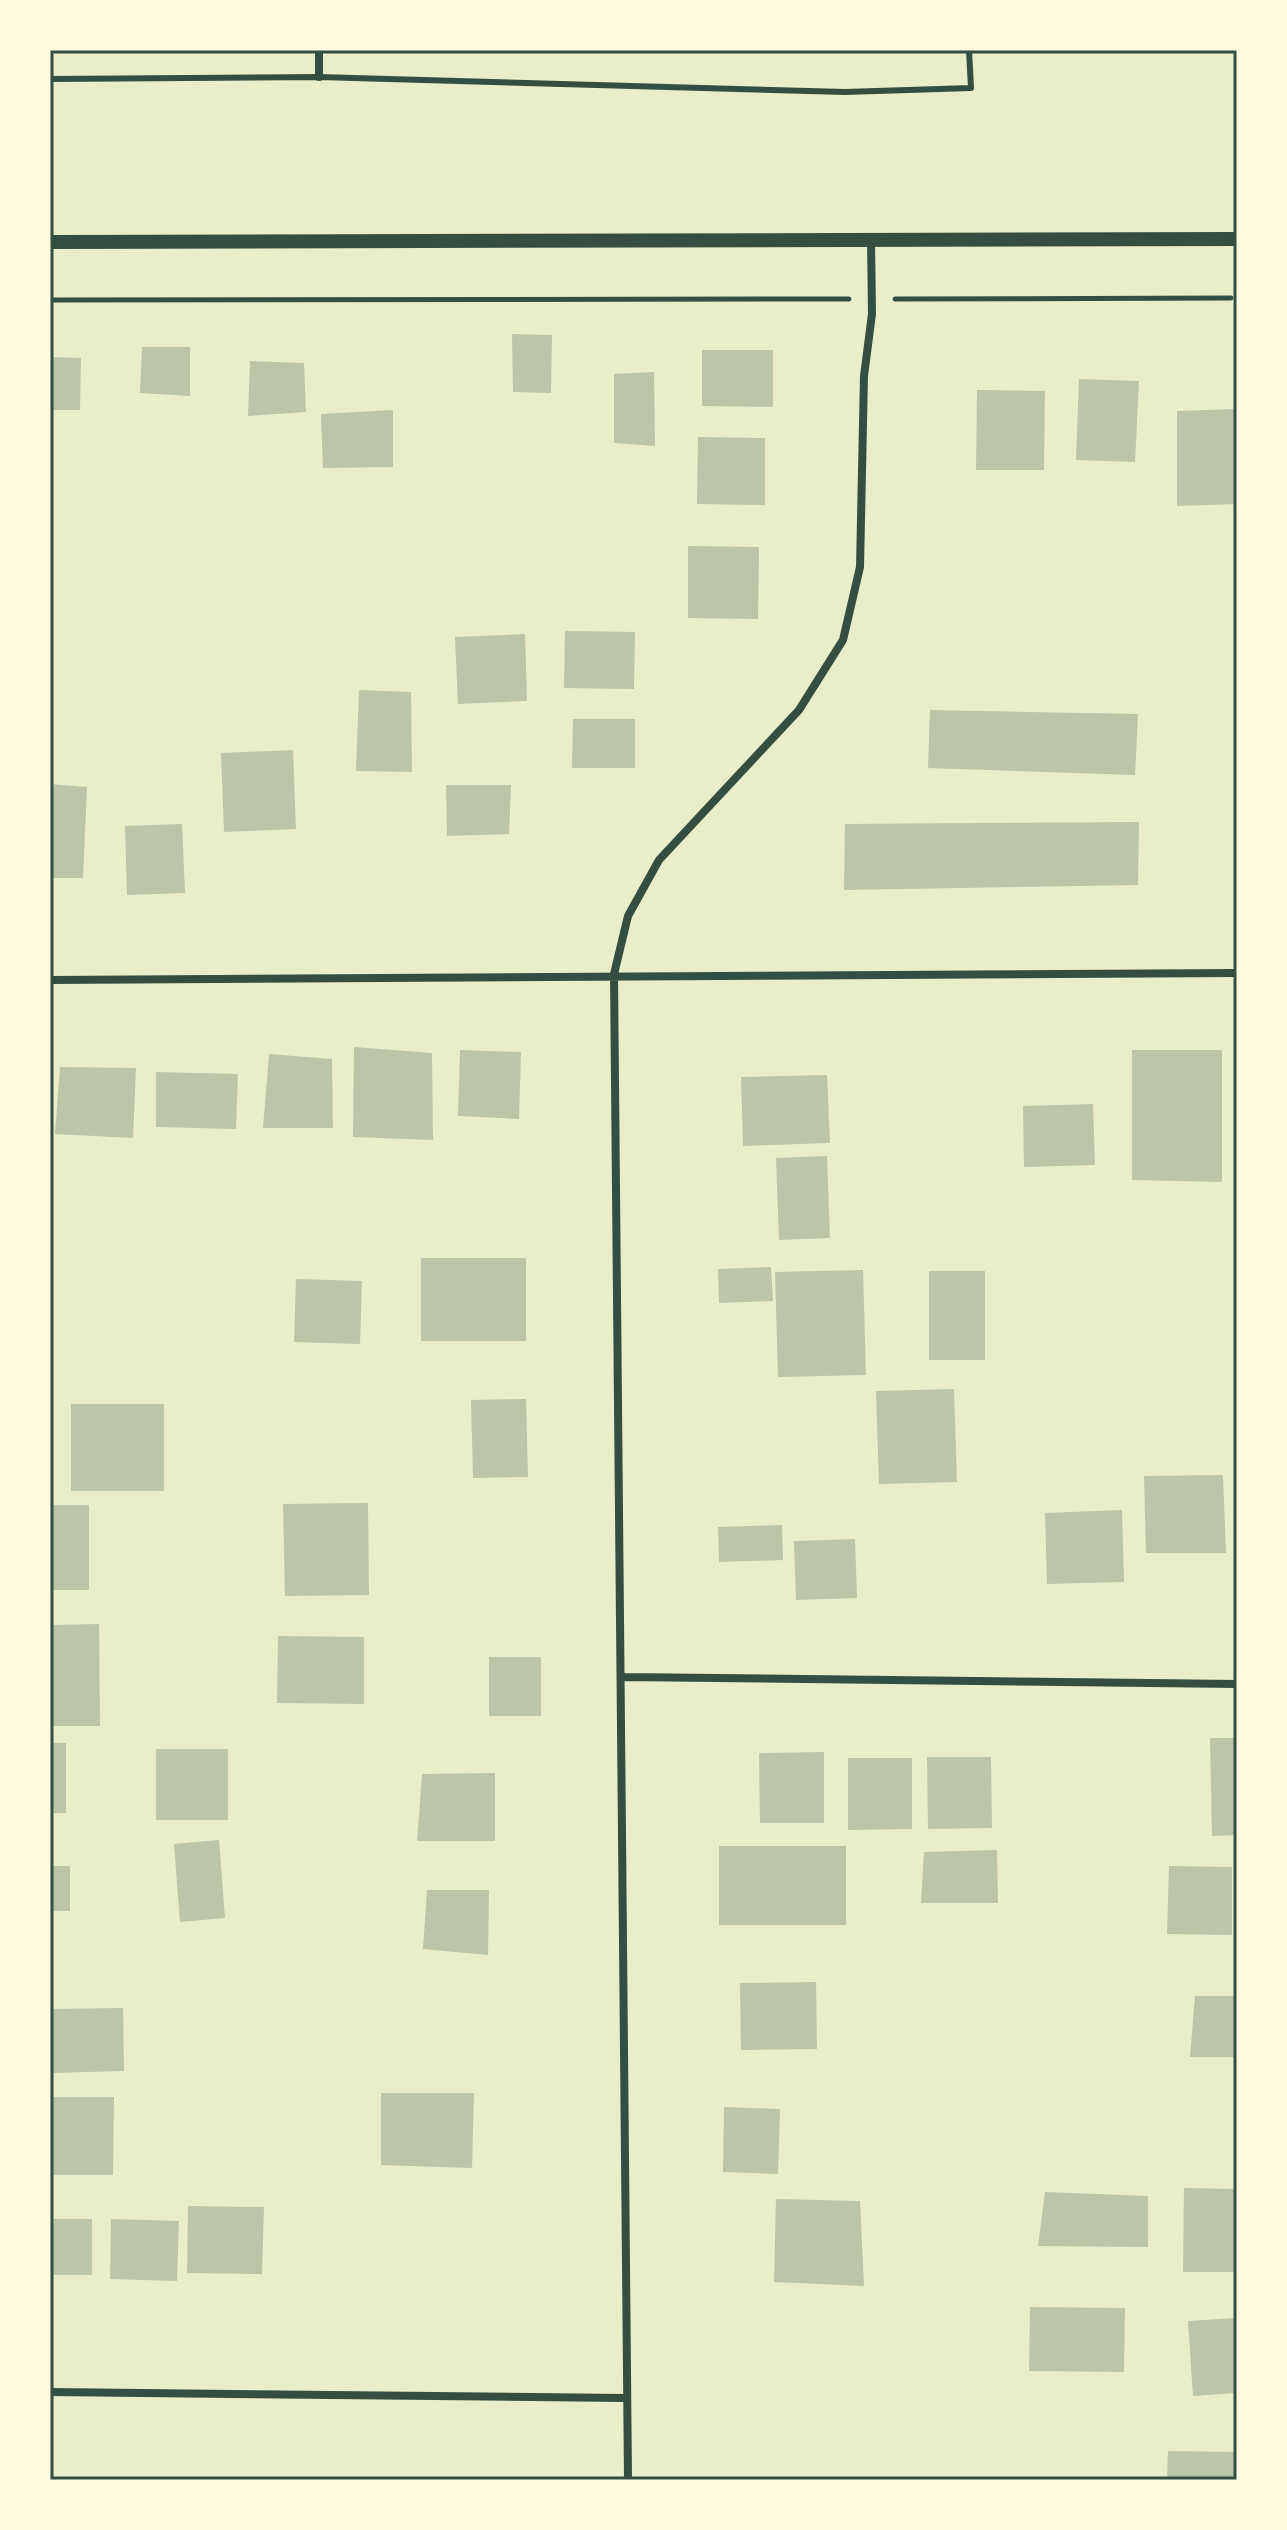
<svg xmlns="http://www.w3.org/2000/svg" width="1287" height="2530" viewBox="0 0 1287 2530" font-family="'Fira Sans',sans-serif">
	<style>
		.building { fill: #bcc5a7 }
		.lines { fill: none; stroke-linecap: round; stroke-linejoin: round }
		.path { stroke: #344e41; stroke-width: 5 }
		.service { stroke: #344e41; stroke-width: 6 }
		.minor { stroke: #344e41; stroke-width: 8 }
		.tertiary { stroke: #344e41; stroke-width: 14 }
		.neatline { fill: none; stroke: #344e41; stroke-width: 3 }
	</style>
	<rect width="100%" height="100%" fill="#e9edc9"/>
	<path class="building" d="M512,334L552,335L551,393L513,392Z
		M142,347H190V396L140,393Z
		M702,350H773V407L702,406Z
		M50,357L81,358L80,410H50Z
		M250,361L304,363L306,412L248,416Z
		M654,372L655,446L614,443V374Z
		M1079,379L1139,381L1135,462L1076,460Z
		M977,390L1045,391L1044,470H976Z
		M1237,409V504L1177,506V411Z
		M393,410V467L323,468L321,414Z
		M698,437L765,438V505L697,504Z
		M688,546L759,547L758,619L688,618Z
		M565,631L635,632L634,689L564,688Z
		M525,634L527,701L458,704L455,637Z
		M359,690L411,692L412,772L356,771Z
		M930,710L1138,714L1135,775L928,768Z
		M573,719H635V768H572Z
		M293,750L296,829L224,832L221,753Z
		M50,784L87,787L83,878H50Z
		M446,785H511L509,834L447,836Z
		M1139,822L1138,885L844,890L845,824Z
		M182,824L185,893L127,895L125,826Z
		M354,1047L432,1053L433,1140L353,1137Z
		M460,1050L521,1052L519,1119L458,1116Z
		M1132,1050H1222V1182L1132,1180Z
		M269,1054L332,1059L333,1128H263Z
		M60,1067L136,1068L133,1138L55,1134Z
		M156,1072L238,1074L236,1129L156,1127Z
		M827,1075L830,1143L743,1146L741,1077Z
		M1093,1104L1095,1165L1024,1167L1023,1106Z
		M827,1156L830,1238L779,1240L776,1158Z
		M421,1258H526V1341H421Z
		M771,1267L773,1301L719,1303L718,1269Z
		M863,1270L866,1375L778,1377L775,1272Z
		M929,1271H985V1360H929Z
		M296,1279L362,1281L360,1344L294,1342Z
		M954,1389L957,1482L879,1484L876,1391Z
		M526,1399L528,1477L473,1478L471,1400Z
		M71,1404H164V1491H71Z
		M1223,1475L1226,1553H1146L1144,1476Z
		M368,1503L369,1595L285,1596L283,1504Z
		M50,1505H89V1590H50Z
		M1122,1510L1124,1582L1047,1584L1045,1513Z
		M782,1525L783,1560L719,1562L718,1527Z
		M855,1539L857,1598L796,1600L794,1541Z
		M99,1624L100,1726H50V1625Z
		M278,1636L364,1637V1704L277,1703Z
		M489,1657H541V1716H489Z
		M1210,1738H1237V1835L1212,1836Z
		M50,1743H66V1813H50Z
		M156,1749H228V1820H156Z
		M824,1752V1823H760L759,1753Z
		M927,1757H991L992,1828L928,1829Z
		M848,1758H912V1829L848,1830Z
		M495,1773V1841H417L422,1774Z
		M219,1840L225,1918L180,1922L174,1844Z
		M719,1846H846V1925H719Z
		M997,1850L998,1903H921L924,1852Z
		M50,1866H70V1911H50Z
		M1169,1866L1232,1867V1935L1167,1934Z
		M427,1890H489L488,1955L423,1949Z
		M816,1982L817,2049L741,2050L740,1983Z
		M1195,1996H1237V2057H1190Z
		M123,2008L124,2071L50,2073V2009Z
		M381,2093H474L472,2168L381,2165Z
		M50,2097H114L113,2175H50Z
		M724,2107L780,2109L778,2174L723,2172Z
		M1184,2188L1237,2189V2272H1183Z
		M1045,2192L1148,2196V2247L1038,2246Z
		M776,2199L860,2201L864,2286L774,2282Z
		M188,2206L264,2207L262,2274L187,2273Z
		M50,2219H92V2275H50Z
		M111,2219L179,2221L177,2281L110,2279Z
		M1030,2307L1125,2308L1124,2372L1029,2371Z
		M1237,2318V2393L1193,2396L1188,2321Z
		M1168,2451L1237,2452V2480H1167Z"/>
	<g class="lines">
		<path class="path" d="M895,299L1231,298
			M50,300L849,299"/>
		<path class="service" d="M50,79L319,77L845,92L971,88L969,50"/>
		<path class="minor" d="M319,50V77
			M50,980L1237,973
			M623,1677L1237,1684
			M50,2392L625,2398
			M628,2480L614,974L628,916L659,860L799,710L843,640L860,567L864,376L872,314L871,240"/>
		<path class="tertiary" d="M50,242L1237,239"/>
	</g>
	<rect width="1287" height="2530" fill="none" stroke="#fefae0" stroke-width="104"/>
	<rect x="52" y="52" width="1183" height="2426" class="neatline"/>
</svg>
